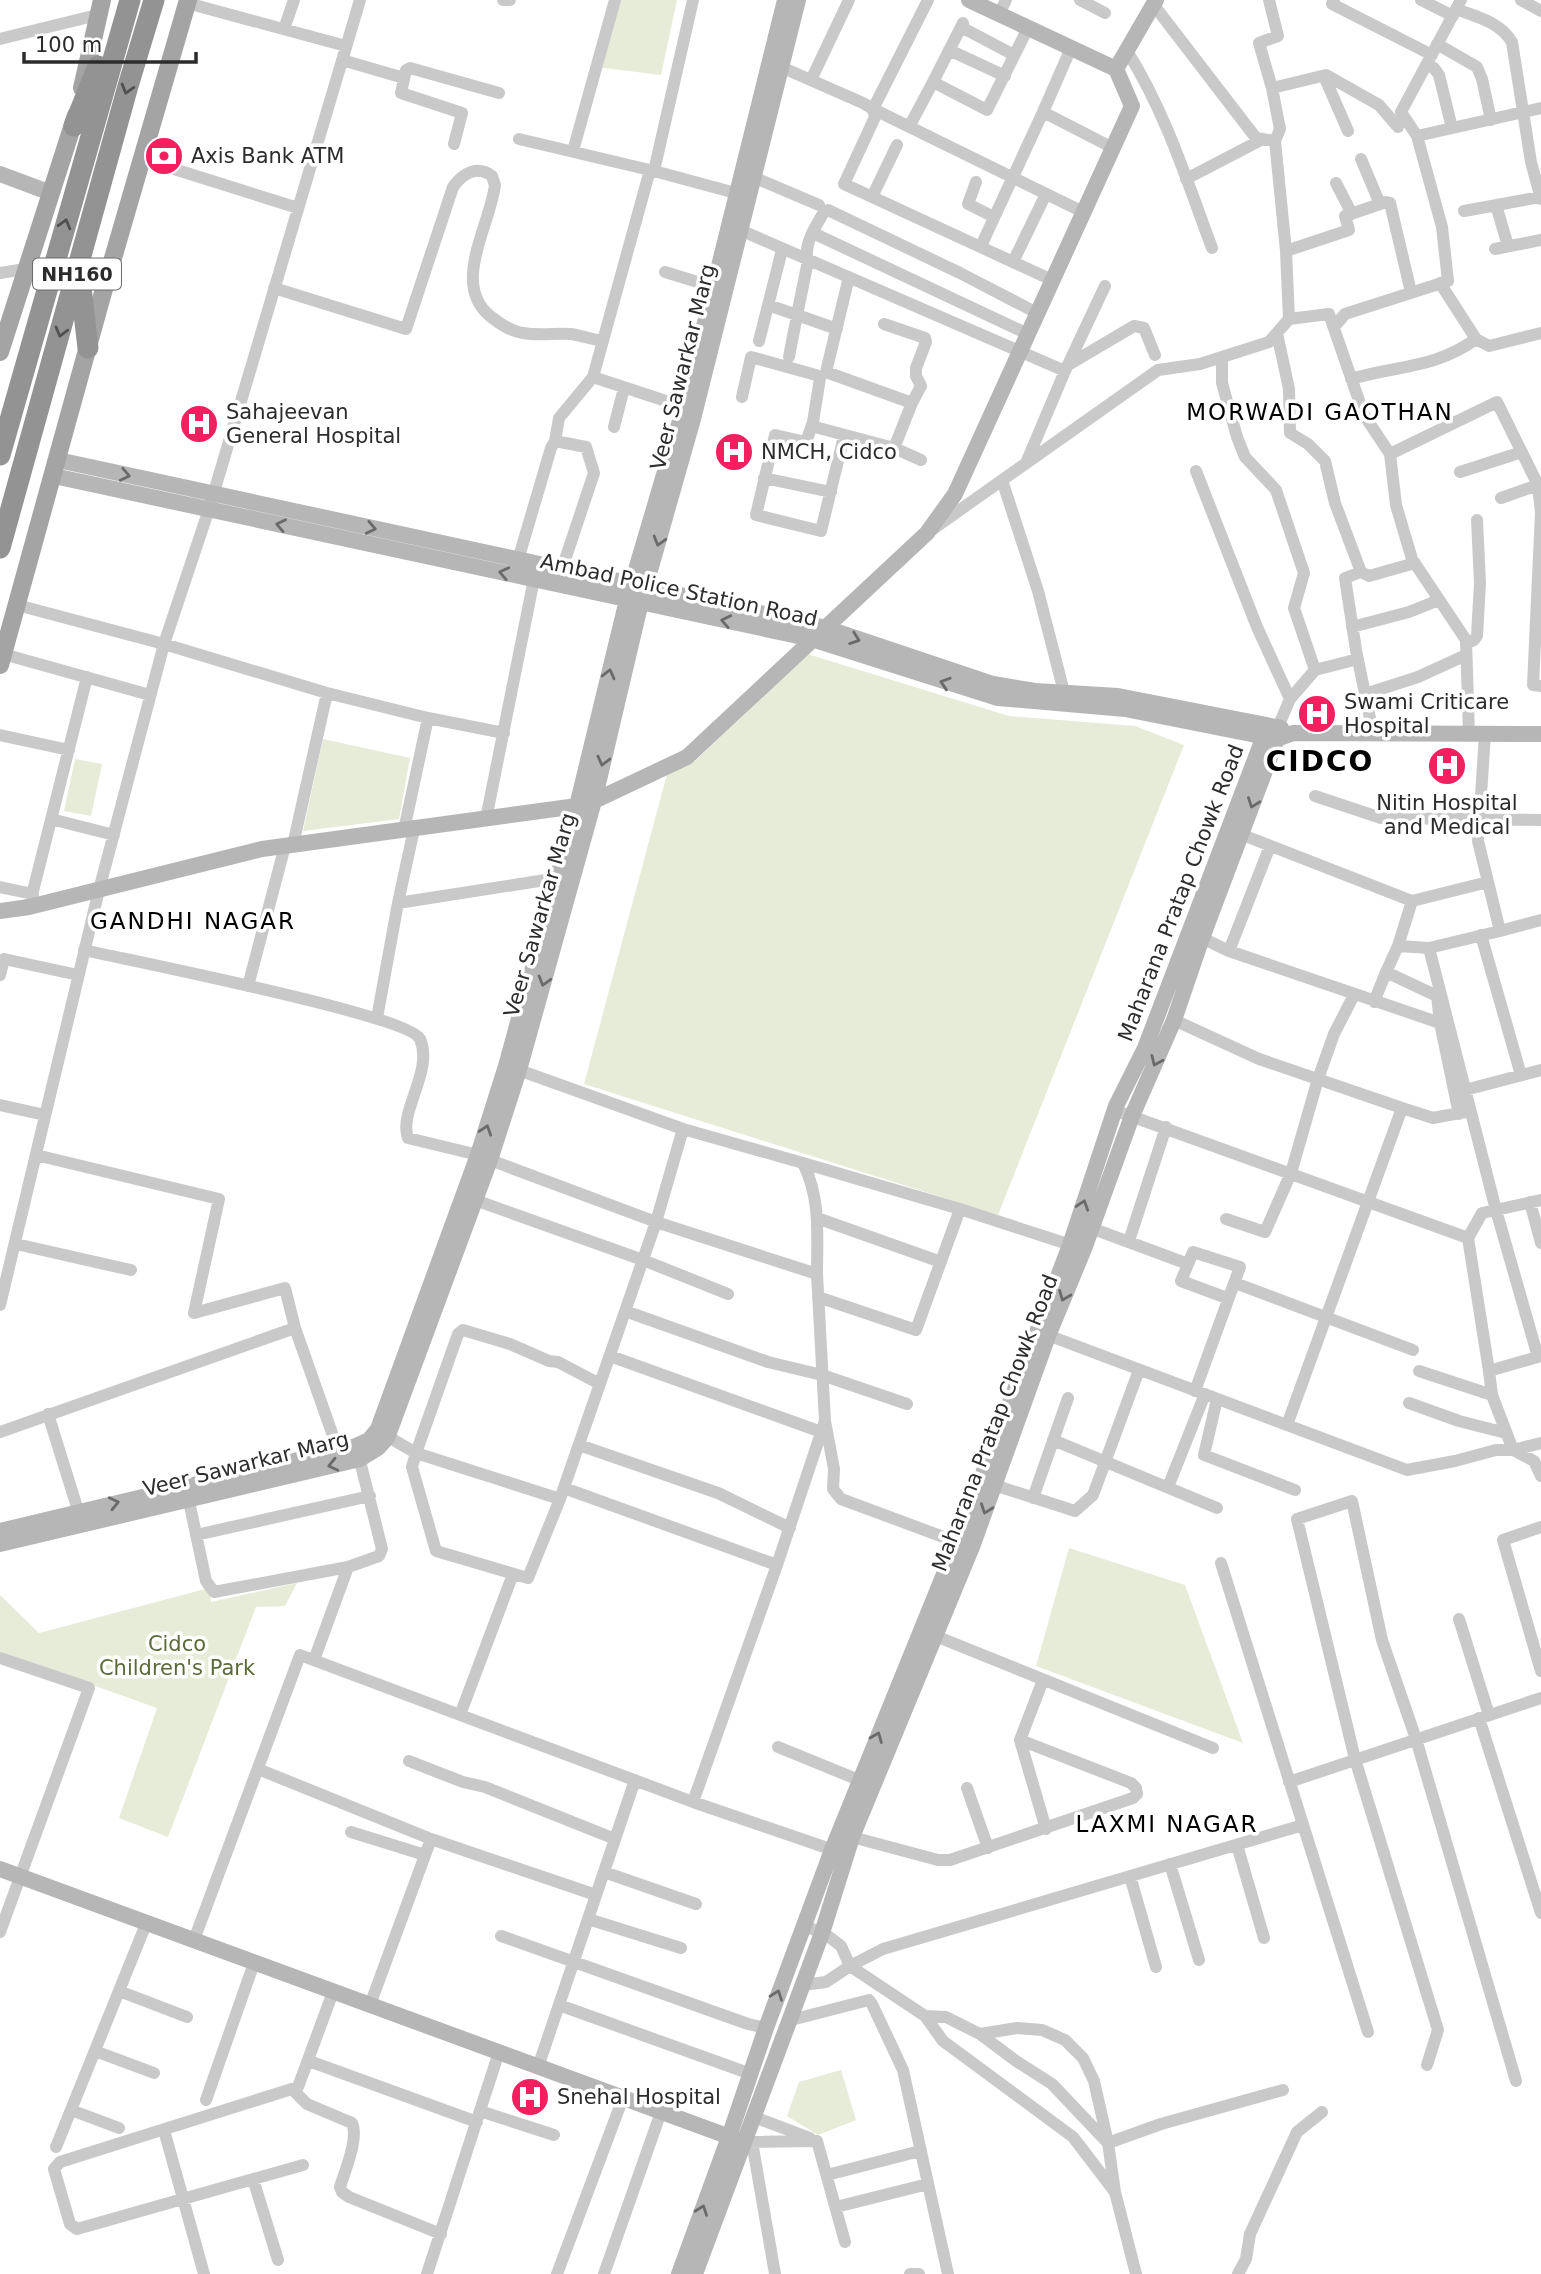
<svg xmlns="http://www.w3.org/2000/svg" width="1541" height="2274" viewBox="0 0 1541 2274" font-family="'DejaVu Sans',sans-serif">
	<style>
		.green { fill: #e7ecd8 }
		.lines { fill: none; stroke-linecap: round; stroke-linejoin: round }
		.street { stroke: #c9c9c9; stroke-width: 12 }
		.secondary { stroke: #b6b6b6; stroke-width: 16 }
		.primary { stroke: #a4a4a4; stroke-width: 18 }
		.highway { stroke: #939393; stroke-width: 21 }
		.oneway { stroke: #505050 }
		.oneway2 { stroke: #6a6a6a }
		.labels { text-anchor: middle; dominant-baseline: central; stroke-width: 7; stroke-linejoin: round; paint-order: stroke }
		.shield { fill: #fff; stroke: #6b6b6b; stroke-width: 2 }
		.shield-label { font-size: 19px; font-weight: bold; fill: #2c2c2c }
		.poi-label { font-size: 21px; fill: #2c2c2c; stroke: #fff; text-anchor: start }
		.street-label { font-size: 21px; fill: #2c2c2c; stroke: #fff }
		.park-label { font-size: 21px; fill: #5b6b37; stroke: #fff }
		.neighbourhood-label { font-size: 23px; letter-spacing: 2px; fill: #000; stroke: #fff }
		.district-label { font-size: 28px; font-weight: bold; letter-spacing: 2px; fill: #000; stroke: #fff }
	</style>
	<rect width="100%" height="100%" fill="#fff"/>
	<path class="green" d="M618,0H677L661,75L596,67Z
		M801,652L1009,716L1135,726L1184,745L998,1215L584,1084L667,774L695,761L746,713Z
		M323,739L410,758L399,819L303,831Z
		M75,759L102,764L91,816L64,811Z
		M1069,1548L1185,1585L1243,1743L1036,1666Z
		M297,1583L285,1606L256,1607L168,1837L119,1818L157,1708L0,1652V1595L39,1633L209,1588L211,1602Z
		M841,2070L856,2120L818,2135L787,2116L799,2082Z"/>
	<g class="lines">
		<path class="street" d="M503,0H510
			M928,0L873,109L1083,212
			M1080,0L1105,13
			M1269,0L1278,36L1259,43L1272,88
			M1334,0L1332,4L1432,55
			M1421,0L1453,16
			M1461,0L1401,112L1417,136L1541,108
			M1521,0L1541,11
			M187,3L346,46
			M1456,9C1477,17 1500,22 1512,42L1531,162L1541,199
			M999,14L1006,0
			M961,27L1014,55
			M284,29L294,0
			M0,39L97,15
			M1437,44L1477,67L1482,79L1491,120
			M1071,48L1043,112L1113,148
			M949,50L1005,76
			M1127,51C1165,111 1187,181 1212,248
			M342,60L404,78
			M1426,65L1434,68L1439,75L1452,128
			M781,67L863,103L873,109L875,117L844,184L1052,280
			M1324,76L1348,131
			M811,80L849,0
			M933,82L963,23
			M909,127L933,82L987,110L1028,28
			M519,139L654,171L743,195
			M1275,141L1280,129L1272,88L1326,75L1379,105L1398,127
			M454,144L462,113L401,93L406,70L410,68L499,93
			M573,151L615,0
			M142,159L298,208
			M1361,159L1380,204
			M650,170L593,377L684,407
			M654,171L693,0
			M753,177L819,205
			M1186,179L1263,139
			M976,182L968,204L994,217
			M1336,183L1352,214
			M872,197L897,145
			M1496,205L1508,246
			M1464,211L1540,197
			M740,230L1065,371
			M813,233L1028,334
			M981,246L1043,112
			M1495,249L1541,240
			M1286,251L1349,230L1345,216L1386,202L1390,203L1411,292
			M1013,262L1046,194
			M665,272L714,287
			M0,273L25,269
			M849,277L826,372L912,403L921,386L916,376V368L926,342L925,338L884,324
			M1440,283L1476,339L1489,346L1541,333
			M274,288L406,329L453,187C463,173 477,165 492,176L495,185C490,226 451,284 490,316C500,324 510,331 523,333C538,336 555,333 571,334C582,336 592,339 603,341
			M768,305L797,315L808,261C803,244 816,226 824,212L828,210L960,273L1037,313
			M1289,319L1329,314L1364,415L1390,454L1396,505L1412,559L1466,640L1469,734
			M1334,327L1345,314L1448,281L1442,227L1417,136
			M1277,333L1289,389L1290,433L1308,444L1325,461L1335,503L1361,572L1345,578L1356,650L1373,733
			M759,341L782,250
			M789,357L797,315L837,329
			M1222,358V383L1237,437L1245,457L1276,490L1304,573L1294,608L1315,670L1290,699L1278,727
			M1068,365L1134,326L1144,328L1155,355
			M1351,379C1398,365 1434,369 1476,339
			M742,397L751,357L816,375L820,378L813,422L815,427L894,448
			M912,403L894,448L921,460
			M813,422L806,442L775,435L756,515L821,531L844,436
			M614,427L624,388
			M555,441L586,447L594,473L562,569
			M1390,454L1497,402L1538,485L1541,484
			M1026,463L1065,371L1105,286
			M1196,471L1257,627L1290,699
			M1460,472L1522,452
			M764,478L831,492
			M1002,480L1038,591L1064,692
			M1501,498L1538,485L1541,513L1533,685L1541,686
			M933,529L1158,370L1200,364L1269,342L1289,319L1286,251L1275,141L1256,138L1153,4
			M518,560L551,448L555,441L559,418L593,377
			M1361,572L1369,576L1415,563
			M17,605L164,644L327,693
			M1352,627L1409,612L1439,600
			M1466,644L1474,640L1477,636L1480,583L1477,520
			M3,654L150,695
			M1315,670L1358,659
			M1365,694L1418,677L1466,655
			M1485,734L1478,841L1500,931L1541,920
			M0,735L69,750
			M1315,796L1381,818L1541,820
			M51,819L114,835
			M486,819L534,579
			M404,830L428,718L504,733
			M1235,832L1412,901L1398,946L1429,948
			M293,845L327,693L428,718
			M0,887L33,894
			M1412,901L1488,882
			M398,903L414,829
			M29,907L87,677
			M1500,931L1429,948L1496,1210L1538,1357
			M1481,935L1521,1075
			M1202,938L1229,951L1440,1023
			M1398,946L1386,972L1437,996L1440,1023L1459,1114
			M84,950C127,960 408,1015 420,1039C434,1071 398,1112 408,1138L478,1155
			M1229,951L1270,846
			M0,975L4,959L78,975
			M248,986L285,846
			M1374,1002L1386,972
			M377,1018L398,903L558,878
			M1174,1020L1259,1059L1402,1108L1287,1425
			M1465,1090L1541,1070
			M0,1105L45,1115
			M1402,1108L1433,1118L1465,1112
			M1114,1110L1468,1238L1489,1371L1541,1356
			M683,1129L803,1163C821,1199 817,1235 817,1274
			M36,1155L219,1199L194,1313L285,1288L295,1328
			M490,1160L656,1222L817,1274L825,1421L834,1469L833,1489L841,1499L965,1545
			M803,1163L960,1209L1077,1247
			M475,1200L643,1260L728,1294
			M1530,1202L1541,1243
			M817,1218L941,1262
			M1226,1219L1265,1232L1291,1173L1318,1079L1334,1034L1354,995
			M1091,1228L1188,1264
			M1468,1238L1482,1213L1541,1200
			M1129,1241L1166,1127
			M16,1244L131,1270
			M1235,1283L1413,1350
			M818,1297L916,1330L960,1209
			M0,1305L99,890L164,644L209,509L360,0
			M625,1311L768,1362L822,1375L907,1404
			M1042,1333L1407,1470L1455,1461L1496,1450H1513L1492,1395L1489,1371
			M610,1356L827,1434
			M1419,1371L1492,1395
			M1195,1391L1240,1267L1193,1252L1181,1281L1227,1298
			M1217,1399L1204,1455L1295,1490
			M1409,1403L1459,1421L1506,1433
			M48,1414L81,1520
			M0,1432L295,1328L338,1450
			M380,1432L416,1453L412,1467L436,1551L528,1578L560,1499L656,1222L683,1129L513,1068
			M1053,1440L1217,1508
			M579,1445L718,1493L790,1528
			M1513,1450L1534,1461L1541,1476
			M1513,1450L1541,1443
			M994,1485L1075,1511L1093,1495L1139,1370
			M1168,1487L1205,1394
			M564,1488L777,1565
			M187,1492L206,1581L214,1592L348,1567L379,1556L382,1549L358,1453
			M1033,1498L1068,1398
			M560,1499L416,1453L458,1334L463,1330L510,1344L549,1361L558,1362L600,1384
			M1541,1527L1503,1540L1541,1671
			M196,1535L370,1496
			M1221,1563L1368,2032
			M1459,1619L1489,1715
			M928,1633L1213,1748
			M0,1658L89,1688L0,1932
			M314,1660L348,1567
			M1043,1680L1020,1740L1046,1829
			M460,1715L513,1574
			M1479,1718L1541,1913
			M778,1747L859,1780
			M409,1761L463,1782L485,1787L615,1839
			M258,1769L431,1839
			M1289,1782L1541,1698
			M967,1788L988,1848
			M693,1802L777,1565L825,1421
			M351,1832L425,1855
			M852,1837L938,1860H950L1133,1798L1137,1794L1136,1788L1131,1783L1020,1740
			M1237,1845L1264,1938
			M1170,1864L1199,1960
			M604,1872L696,1904
			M1130,1876L1156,1967
			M588,1919L681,1948
			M803,1925L828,1936L841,1946L850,1966L925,2016L946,2017L980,2034L1017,2028L1042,2030L1065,2040L1083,2058L1094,2081L1108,2143L1115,2192L1136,2274
			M501,1936L748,2024L766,2028
			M194,1940L300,1655L693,1802L839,1852
			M803,1985L826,1982L850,1966L883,1949L1303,1825
			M119,1991L187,2017
			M370,2005L431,1839L596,1895
			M559,2005L751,2074
			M925,2016L943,2041L1073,2137L1115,2192
			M791,2020L869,2000L872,2004L903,2070L948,2274
			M980,2034L1016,2061L1052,2084L1108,2143L1161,2124L1283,2090
			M95,2051L154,2073
			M309,2061L477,2122
			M1427,2065L1438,2030L1355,1759L1297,1519L1352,1501L1382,1640L1416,1739L1516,2081
			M538,2067L635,1780
			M293,2090L307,2104L352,2123C359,2138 345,2171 340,2187L342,2192L349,2197L441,2234
			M206,2100L254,1963
			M71,2110L119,2128
			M480,2111L554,2135
			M754,2117L810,2138
			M164,2130L204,2274
			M817,2141L845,2242
			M744,2142L817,2141
			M752,2142L775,2274
			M56,2147L146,1924
			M303,2165L77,2229L70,2224L54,2169L60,2162L298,2087L333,1992
			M827,2175L920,2151
			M253,2179L278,2260
			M836,2207L928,2184
			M427,2274L499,2052
			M557,2274L623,2098
			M604,2274L661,2112
			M910,2274H919
			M1238,2274L1246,2259L1250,2234L1297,2132L1322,2112"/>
		<path class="secondary" d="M1116,69L1156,0
			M0,174L51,193
			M58,460L632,584L826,628L993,684L1035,691L1118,696L1281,728
			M54,476L812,639L998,698L1125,709L1277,739L1293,733L1541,734
			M0,911L29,907L262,849L577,806L594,801L687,757L927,533L955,494L1132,106L1116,69L969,0
			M0,1531L356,1446L369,1440L378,1429L478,1155L506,1066L577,806L627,600L684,407L785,0
			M0,1544L360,1459L378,1448L387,1438L490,1160L519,1070L594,801L641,602L693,419L798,0
			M0,1869L738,2140
			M679,2274L729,2137L766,2028L832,1850L957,1542L1070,1245L1116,1106L1145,1048L1264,736L1278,727
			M695,2274L822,1933L852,1837L972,1547L1048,1336L1084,1249L1132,1116L1174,1020L1202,938L1277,739L1278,727"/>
		<path class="primary" d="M82,88L102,0
			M0,352L76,115
			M0,665L100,303L188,0"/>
		<path class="highway" d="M74,126L98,66
			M80,279L88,348
			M0,455L130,0
			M0,548L128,86L154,0"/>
	</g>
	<defs><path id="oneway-chevron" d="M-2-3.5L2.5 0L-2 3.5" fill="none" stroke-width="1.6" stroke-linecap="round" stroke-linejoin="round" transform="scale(1.75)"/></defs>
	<g class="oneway">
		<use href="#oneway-chevron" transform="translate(127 89) rotate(106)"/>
		<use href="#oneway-chevron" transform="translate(65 224) rotate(-74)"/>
		<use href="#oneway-chevron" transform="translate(61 332) rotate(105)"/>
	</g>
	<g class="oneway2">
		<use href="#oneway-chevron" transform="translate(125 475) rotate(12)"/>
		<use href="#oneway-chevron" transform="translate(281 525) rotate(-168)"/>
		<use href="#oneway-chevron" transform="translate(371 528) rotate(12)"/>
		<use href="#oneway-chevron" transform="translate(659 541) rotate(106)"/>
		<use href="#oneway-chevron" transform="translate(504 573) rotate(-168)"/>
		<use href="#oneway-chevron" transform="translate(726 621) rotate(-168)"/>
		<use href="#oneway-chevron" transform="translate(855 639) rotate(19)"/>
		<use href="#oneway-chevron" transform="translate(609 674) rotate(-76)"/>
		<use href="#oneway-chevron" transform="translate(945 683) rotate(-162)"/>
		<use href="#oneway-chevron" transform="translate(603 761) rotate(104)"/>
		<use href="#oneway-chevron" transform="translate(1253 803) rotate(110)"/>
		<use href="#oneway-chevron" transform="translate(544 981) rotate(106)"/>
		<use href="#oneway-chevron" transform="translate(1156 1061) rotate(114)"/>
		<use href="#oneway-chevron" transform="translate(486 1130) rotate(-72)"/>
		<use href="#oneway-chevron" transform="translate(1083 1205) rotate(-72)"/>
		<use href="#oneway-chevron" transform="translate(1064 1296) rotate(112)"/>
		<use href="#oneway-chevron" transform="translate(333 1465) rotate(167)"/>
		<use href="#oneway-chevron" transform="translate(114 1503) rotate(-13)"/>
		<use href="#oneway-chevron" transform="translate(986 1509) rotate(110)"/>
		<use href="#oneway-chevron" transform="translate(877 1737) rotate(-68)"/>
		<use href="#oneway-chevron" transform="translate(777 1995) rotate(-70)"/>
		<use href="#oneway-chevron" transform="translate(702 2210) rotate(-70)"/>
	</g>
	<defs>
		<symbol id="bank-disc" viewBox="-11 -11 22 22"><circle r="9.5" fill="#f31f5e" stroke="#fff"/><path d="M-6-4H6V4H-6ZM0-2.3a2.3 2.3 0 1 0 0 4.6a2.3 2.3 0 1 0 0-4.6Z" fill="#fff"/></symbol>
		<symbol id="hospital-disc" viewBox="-11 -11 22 22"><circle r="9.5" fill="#f31f5e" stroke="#fff"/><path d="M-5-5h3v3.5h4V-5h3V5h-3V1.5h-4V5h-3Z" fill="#fff"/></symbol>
	</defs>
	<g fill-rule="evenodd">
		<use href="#bank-disc" x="142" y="134" width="44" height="44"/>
		<use href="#hospital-disc" x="177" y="402" width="44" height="44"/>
		<use href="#hospital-disc" x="712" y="430" width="44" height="44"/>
		<use href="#hospital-disc" x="1295" y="692" width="44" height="44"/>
		<use href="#hospital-disc" x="1425" y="744" width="44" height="44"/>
		<use href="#hospital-disc" x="508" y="2075" width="44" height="44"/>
	</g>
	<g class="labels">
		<rect class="shield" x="33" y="258.5" width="88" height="31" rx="5"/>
		<g class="shield-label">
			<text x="77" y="274">NH160</text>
		</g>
		<g class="poi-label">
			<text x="191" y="156">Axis Bank ATM</text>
			<text x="226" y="412">Sahajeevan<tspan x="226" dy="24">General Hospital</tspan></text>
			<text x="761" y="452">NMCH, Cidco</text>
			<text x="1344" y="702">Swami Criticare<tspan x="1344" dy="24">Hospital</tspan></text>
			<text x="1447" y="803" text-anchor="middle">Nitin Hospital<tspan x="1447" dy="24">and Medical</tspan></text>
			<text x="557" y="2097">Snehal Hospital</text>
		</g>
		<g class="street-label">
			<text transform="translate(683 367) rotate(-76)">Veer Sawarkar Marg</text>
			<text transform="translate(679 590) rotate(12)">Ambad Police Station Road</text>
			<text transform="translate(1181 893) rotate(-69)">Maharana Pratap Chowk Road</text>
			<text transform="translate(540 915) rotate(-74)">Veer Sawarkar Marg</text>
			<text transform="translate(995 1423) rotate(-69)">Maharana Pratap Chowk Road</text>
			<text transform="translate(246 1464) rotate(-14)">Veer Sawarkar Marg</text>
		</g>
		<g class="park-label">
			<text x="177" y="1644">Cidco<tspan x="177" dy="24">Children's Park</tspan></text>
		</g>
		<g class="neighbourhood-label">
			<text x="1320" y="412">MORWADI GAOTHAN</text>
			<text x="193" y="921">GANDHI NAGAR</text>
			<text x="1167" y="1824">LAXMI NAGAR</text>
		</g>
		<g class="district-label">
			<text x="1320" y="761">CIDCO</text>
		</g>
	</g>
	<path d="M24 52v10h172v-10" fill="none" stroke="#2c2c2c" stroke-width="3.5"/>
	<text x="35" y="52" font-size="21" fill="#2c2c2c" stroke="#ffffff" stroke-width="5" paint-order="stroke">100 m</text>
</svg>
